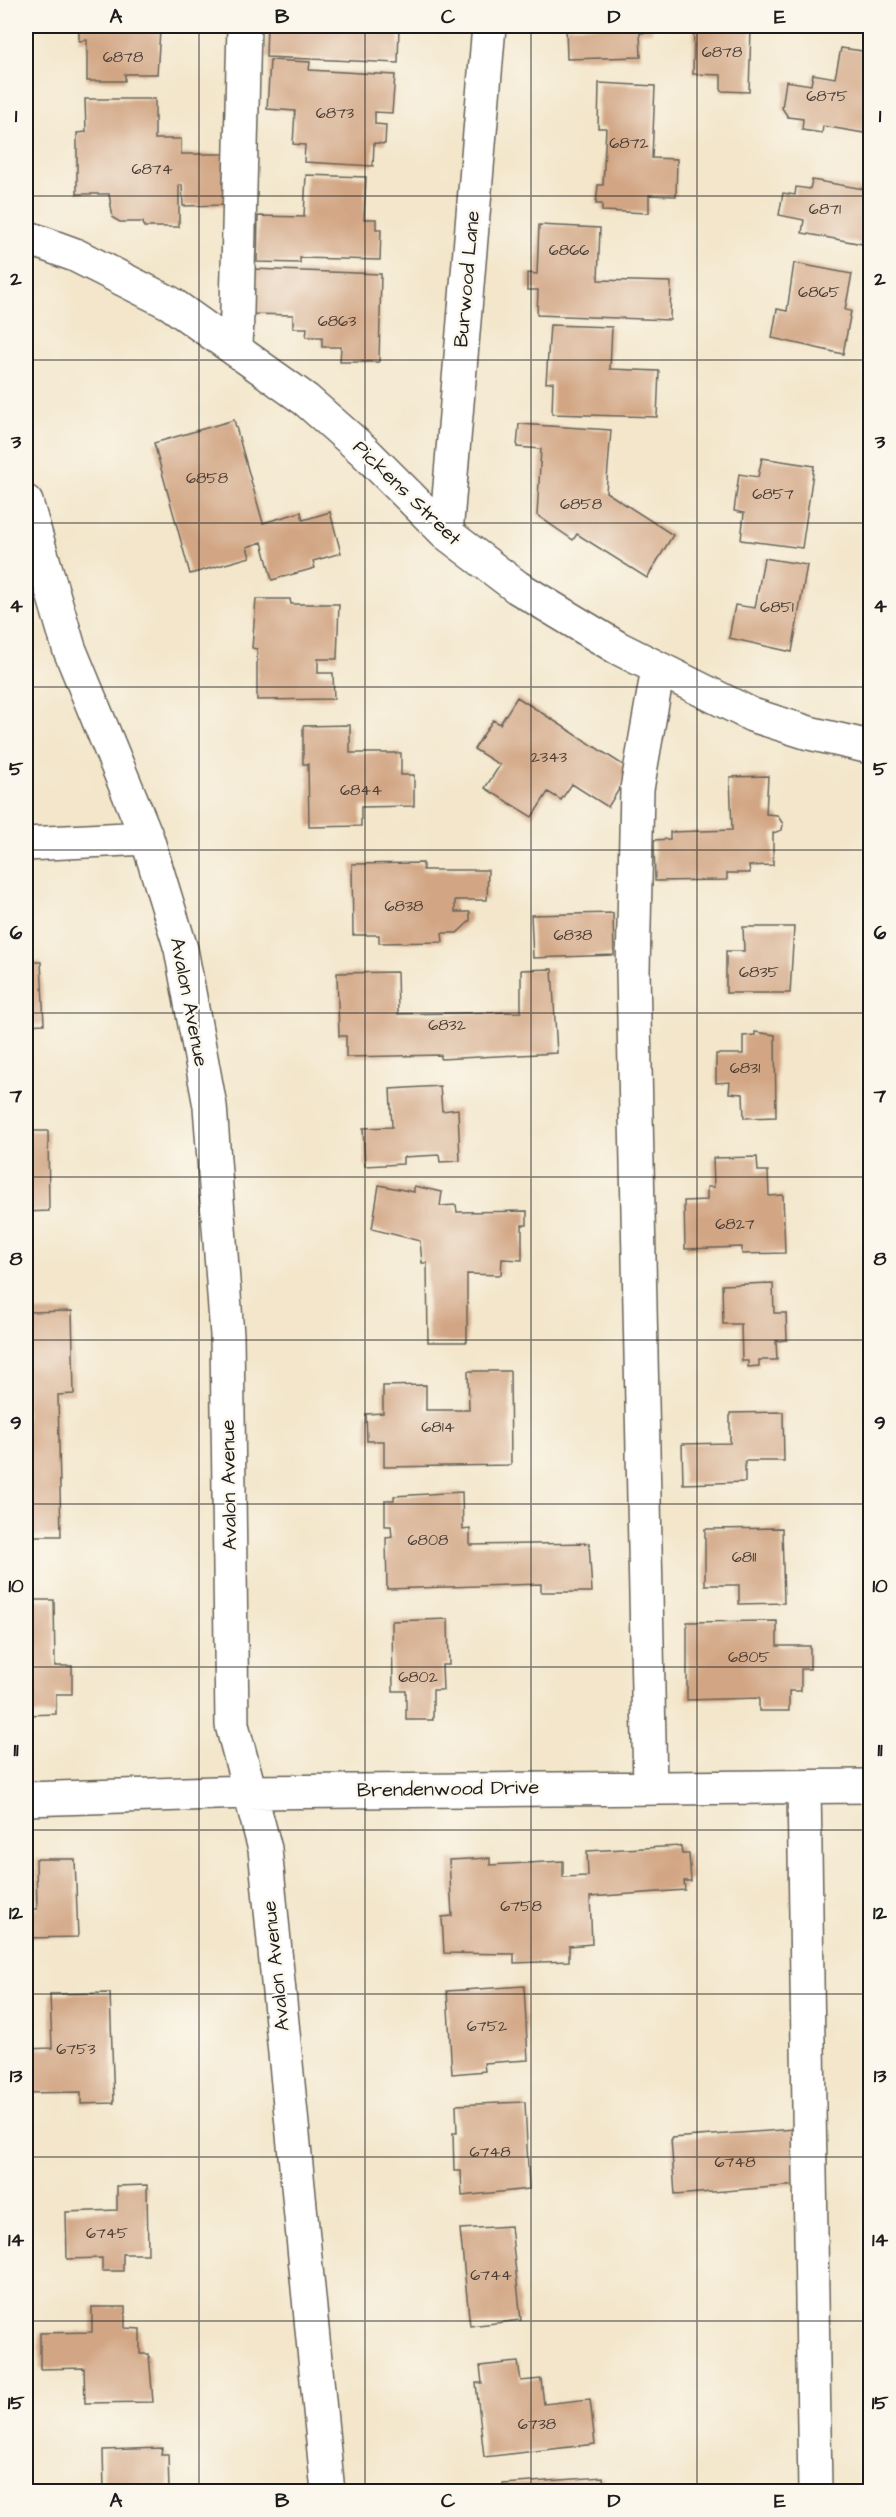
<svg xmlns="http://www.w3.org/2000/svg" width="896" height="2517" viewBox="0 0 896 2517" font-family="'Architects Daughter',sans-serif">
	<style>
		.building { fill: #d2a684 }
		.lines { fill: none; stroke-linecap: round; stroke-linejoin: round }
		.minor-casing { stroke: #676359; stroke-width: 36 }
		.minor { stroke: #fff; stroke-width: 33 }
		.grid { fill: none; stroke: #1c1c1c; stroke-width: 1.5; stroke-opacity: 0.55 }
		.labels { text-anchor: middle; dominant-baseline: central; stroke-width: 5; stroke-linejoin: round; paint-order: stroke }
		.number-label { font-size: 16px; fill: #4a3e36 }
		.street-label { font-size: 20px; fill: #1c1c1c; stroke: #fbf7ec }
		.neatline { fill: none; stroke: #1c1c1c; stroke-width: 2 }
		.grid-label { font-size: 20px; text-anchor: middle; font-weight: bold; fill: #1c1c1c }
	</style>
	<rect width="100%" height="100%" fill="#fbf7ec"/>
	<filter id="ink" filterUnits="userSpaceOnUse"><feTurbulence type="fractalNoise" baseFrequency=".0167" numOctaves="2"/><feDisplacementMap in="SourceGraphic" scale="12" xChannelSelector="R" yChannelSelector="G"/><feConvolveMatrix kernelMatrix="1 2 1 2 8 2 1 2 1" color-interpolation-filters="sRGB"/></filter>
	<filter id="wash" filterUnits="userSpaceOnUse"><feTurbulence type="fractalNoise" baseFrequency=".008" numOctaves="4" result="noise"/><feDisplacementMap in="SourceGraphic" scale="24" xChannelSelector="R" yChannelSelector="G"/><feGaussianBlur stdDeviation="1.35" result="paint"/><feColorMatrix in="noise" values="0 0 0 0 0 0 0 0 0 0 0 0 0 0 0 0 0 1.4 0 .05"/><feComposite in="paint" operator="in"/></filter>
	<g filter="url(#wash)">
		<rect width="100%" height="100%" fill="#f3e6cb"/>
		<g id="blocks">
			<path class="building" d="M79,26H168L167,31H160L157,74H125V81H87V40L79,41Z
				M267,26H399L398,63L266,57Z
				M566,26H652V32L640,33L641,57L567,59Z
				M694,26H737V29H751L749,92L721,91V75L693,74Z
				M841,48L870,52V134L823,126L822,133L802,130L803,119L788,117L782,108L786,81L811,85L813,74L835,78Z
				M270,60L310,62L309,70L395,75L392,113L375,112V124L386,125L385,144L374,143L373,166L304,162L305,145L293,144L295,111L267,109Z
				M599,83L655,86L652,158L677,159L676,196L649,195V213L602,211V204H596L598,185H603L606,128H598Z
				M85,99H155V139H181V154H226V205L183,206L182,185H179V227H144L143,222H120L113,218L109,194H77V133L86,132Z
				M306,175L366,177L364,219H376V229H381L380,260L300,258V263L257,262L258,216L304,217Z
				M812,180L870,190L863,244L802,233L804,220L779,215L783,193L795,195L796,187L810,189Z
				M539,225L600,228L598,280L671,282L670,320L537,315L538,290H527V273L537,274Z
				M794,263L852,274L845,310L851,311L843,354L772,338L777,309L787,311Z
				M253,269L381,274L379,362H340L341,347H322V337H306L307,328H293V315L252,314Z
				M550,325L612,327L610,369L659,371L657,417L552,414L553,382L546,383Z
				M234,420L263,523L301,512L303,520L330,512L341,553L313,561L315,568L272,580L262,542L247,547L250,557L190,574L154,443Z
				M519,424L611,430L606,492L673,535L647,578L577,534L573,540L537,515L541,449L517,447Z
				M762,458L814,466L802,548L741,540L744,513L734,511L739,474L758,477Z
				M764,558L807,565L792,652L729,638L735,605L755,608Z
				M256,599H290L291,604H339L337,659H318V673H333L334,699L257,700V649L252,648Z
				M517,697L631,770L608,807L572,784L561,800L548,792L532,817L485,788L500,765L474,749L493,720L500,724Z
				M350,725V753H401V775H414V806L361,807V826L309,827L308,764H303V726Z
				M768,776L766,814L777,815L783,824L782,830L773,833V865L749,866L750,873H727V880L655,881L654,840L670,839V832L732,830L730,777Z
				M423,863V870H488L487,900H455V912H470V921L457,933H442L443,942L379,943V935H353L352,864Z
				M613,913L614,955L533,958L531,915Z
				M743,927H794L790,993H726V951H744Z
				M26,932H30L32,962H41L44,1024L26,1025Z
				M552,969L557,1053L441,1059V1055L346,1057V1036H339L337,973L397,972L398,1014L521,1012V970Z
				M755,1032L775,1035L776,1117L744,1118L743,1094L729,1093L730,1082L716,1083V1054H743V1036L755,1035Z
				M26,1035H29L31,1074H26Z
				M440,1086L442,1111L458,1109L460,1161L440,1162L439,1155L403,1157V1164L365,1166L363,1128L392,1127L390,1089Z
				M26,1131H48L49,1211L26,1212Z
				M757,1157L758,1171H768L769,1196L783,1195L785,1253L742,1254V1247L685,1249L684,1201L707,1200V1187H714L713,1158Z
				M379,1185L414,1192V1186L442,1192L440,1206L456,1205L457,1212L527,1211V1225H522V1260L502,1259L501,1275L467,1274V1342H428L427,1263H422L420,1241L372,1229Z
				M773,1283L774,1313H786L787,1340L776,1341L777,1360H759V1366L748,1367V1361H742L741,1324H723L722,1285Z
				M72,1311L74,1394L58,1395L61,1536H26V1312Z
				M468,1371H510L511,1465L384,1467V1441H367L366,1414L383,1413V1386L426,1385V1410H469Z
				M783,1412L784,1461H745V1482L683,1484L682,1444L730,1443V1413Z
				M462,1492L463,1530L470,1529V1545L589,1543L592,1592H541V1584L387,1589L386,1538L392,1537L391,1526H385V1500H394V1496Z
				M782,1528L784,1603L739,1604V1585H705V1529Z
				M26,1600H54L55,1666H72V1694H56V1714L26,1715Z
				M448,1619L449,1665H442L443,1690H433V1720H406V1691H393L392,1621Z
				M777,1621V1646H810V1669H801V1691H789V1711H759V1698L687,1700V1622Z
				M681,1846L682,1854H689L691,1881H684L685,1890L590,1897L592,1944L569,1946V1961L514,1963V1954L444,1953L442,1917L452,1916L449,1860L490,1858V1865L563,1861V1877L588,1876L587,1851Z
				M36,1859H75L78,1937L26,1938V1909H37Z
				M524,1986L528,2060L484,2063L485,2071L452,2074L447,1991Z
				M110,1993L114,2103L81,2104V2092L27,2093L26,2049L52,2048L50,1994Z
				M525,2102L529,2189L462,2196L461,2171H454L453,2133H457L456,2105Z
				M795,2129L799,2185L675,2195L671,2138Z
				M147,2185L148,2254H123V2271H102V2258L67,2259L66,2212L117,2210V2186Z
				M511,2226L521,2320L470,2326L460,2229Z
				M92,2307H125V2328L140,2329V2354H149L153,2402L85,2403L84,2368L40,2369V2333L92,2332Z
				M518,2362L521,2381L541,2379L544,2404L590,2399L595,2444L484,2457L476,2383H482L480,2366Z
				M162,2448L161,2454H168L169,2492H104L103,2450Z
				M603,2477L604,2492H503V2484Z"/>
		</g>
	</g>
	<g filter="url(#ink)">
		<use href="#blocks" fill-opacity="0" stroke="#676359" stroke-width="1.5"/>
		<g class="lines">
			<defs>
				<path id="minor" d="M26,237L75,255L170,303L306,400L364,451L446,533L517,587L618,648L752,715L809,733L870,747
					M236,350L244,26
					M26,502L69,648L147,838L181,949L210,1106L227,1335L232,1725L265,1849L328,2492
					M446,533L489,26
					M26,844L147,838
					M650,1787L633,971L637,789L658,669
					M804,1787L815,2492
					M26,1799L248,1792L870,1786"/>
			</defs>
			<use href="#minor" class="minor-casing"/>
			<use href="#minor" class="minor"/>
		</g>
	</g>
	<path class="grid" d="M199,26V2492M365,26V2492M531,26V2492M697,26V2492M26,196H870M26,360H870M26,523H870M26,687H870M26,850H870M26,1013H870M26,1177H870M26,1340H870M26,1504H870M26,1667H870M26,1830H870M26,1994H870M26,2157H870M26,2321H870"/>
	<g class="labels">
		<g class="number-label">
			<text x="722" y="52">6878</text>
			<text x="123" y="57">6878</text>
			<text x="827" y="96">6875</text>
			<text x="335" y="113">6873</text>
			<text x="629" y="143">6872</text>
			<text x="152" y="169">6874</text>
			<text x="825" y="209">6871</text>
			<text x="569" y="250">6866</text>
			<text x="819" y="292">6865</text>
			<text x="337" y="321">6863</text>
			<text x="207" y="478">6858</text>
			<text x="773" y="494">6857</text>
			<text x="581" y="504">6858</text>
			<text x="777" y="607">6851</text>
			<text x="549" y="757">2343</text>
			<text x="361" y="790">6844</text>
			<text x="404" y="906">6838</text>
			<text x="573" y="935">6838</text>
			<text x="759" y="972">6835</text>
			<text x="447" y="1025">6832</text>
			<text x="745" y="1068">6831</text>
			<text x="735" y="1224">6827</text>
			<text x="438" y="1427">6814</text>
			<text x="428" y="1540">6808</text>
			<text x="744" y="1557">6811</text>
			<text x="749" y="1657">6805</text>
			<text x="418" y="1677">6802</text>
			<text x="521" y="1906">6758</text>
			<text x="487" y="2026">6752</text>
			<text x="76" y="2049">6753</text>
			<text x="490" y="2152">6748</text>
			<text x="735" y="2162">6748</text>
			<text x="107" y="2233">6745</text>
			<text x="491" y="2275">6744</text>
			<text x="537" y="2424">6738</text>
		</g>
		<g class="street-label">
			<text transform="translate(467 279) rotate(-85)">Burwood Lane</text>
			<text transform="translate(407 493) rotate(44)">Pickens Street</text>
			<text transform="translate(189 1002) rotate(79)">Avalon Avenue</text>
			<text transform="translate(229 1485) rotate(-91)">Avalon Avenue</text>
			<text transform="translate(448 1789) rotate(-1)">Brendenwood Drive</text>
			<text transform="translate(276 1966) rotate(-96)">Avalon Avenue</text>
		</g>
	</g>
	<rect width="896" height="2517" fill="none" stroke="#fbf7ec" stroke-width="66"/>
	<rect x="33" y="33" width="830" height="2451" class="neatline"/>
	<g class="grid-label">
		<text x="116" y="23">A</text>
		<text x="282" y="23">B</text>
		<text x="448" y="23">C</text>
		<text x="614" y="23">D</text>
		<text x="780" y="23">E</text>
		<text x="16" y="122">1</text>
		<text x="880" y="122">1</text>
		<text x="16" y="285">2</text>
		<text x="880" y="285">2</text>
		<text x="16" y="448">3</text>
		<text x="880" y="448">3</text>
		<text x="16" y="612">4</text>
		<text x="880" y="612">4</text>
		<text x="16" y="775">5</text>
		<text x="880" y="775">5</text>
		<text x="16" y="939">6</text>
		<text x="880" y="939">6</text>
		<text x="16" y="1102">7</text>
		<text x="880" y="1102">7</text>
		<text x="16" y="1265">8</text>
		<text x="880" y="1265">8</text>
		<text x="16" y="1429">9</text>
		<text x="880" y="1429">9</text>
		<text x="16" y="1592">10</text>
		<text x="880" y="1592">10</text>
		<text x="16" y="1756">11</text>
		<text x="880" y="1756">11</text>
		<text x="16" y="1919">12</text>
		<text x="880" y="1919">12</text>
		<text x="16" y="2082">13</text>
		<text x="880" y="2082">13</text>
		<text x="16" y="2246">14</text>
		<text x="880" y="2246">14</text>
		<text x="16" y="2409">15</text>
		<text x="880" y="2409">15</text>
		<text x="116" y="2507">A</text>
		<text x="282" y="2507">B</text>
		<text x="448" y="2507">C</text>
		<text x="614" y="2507">D</text>
		<text x="780" y="2507">E</text>
	</g>
</svg>
